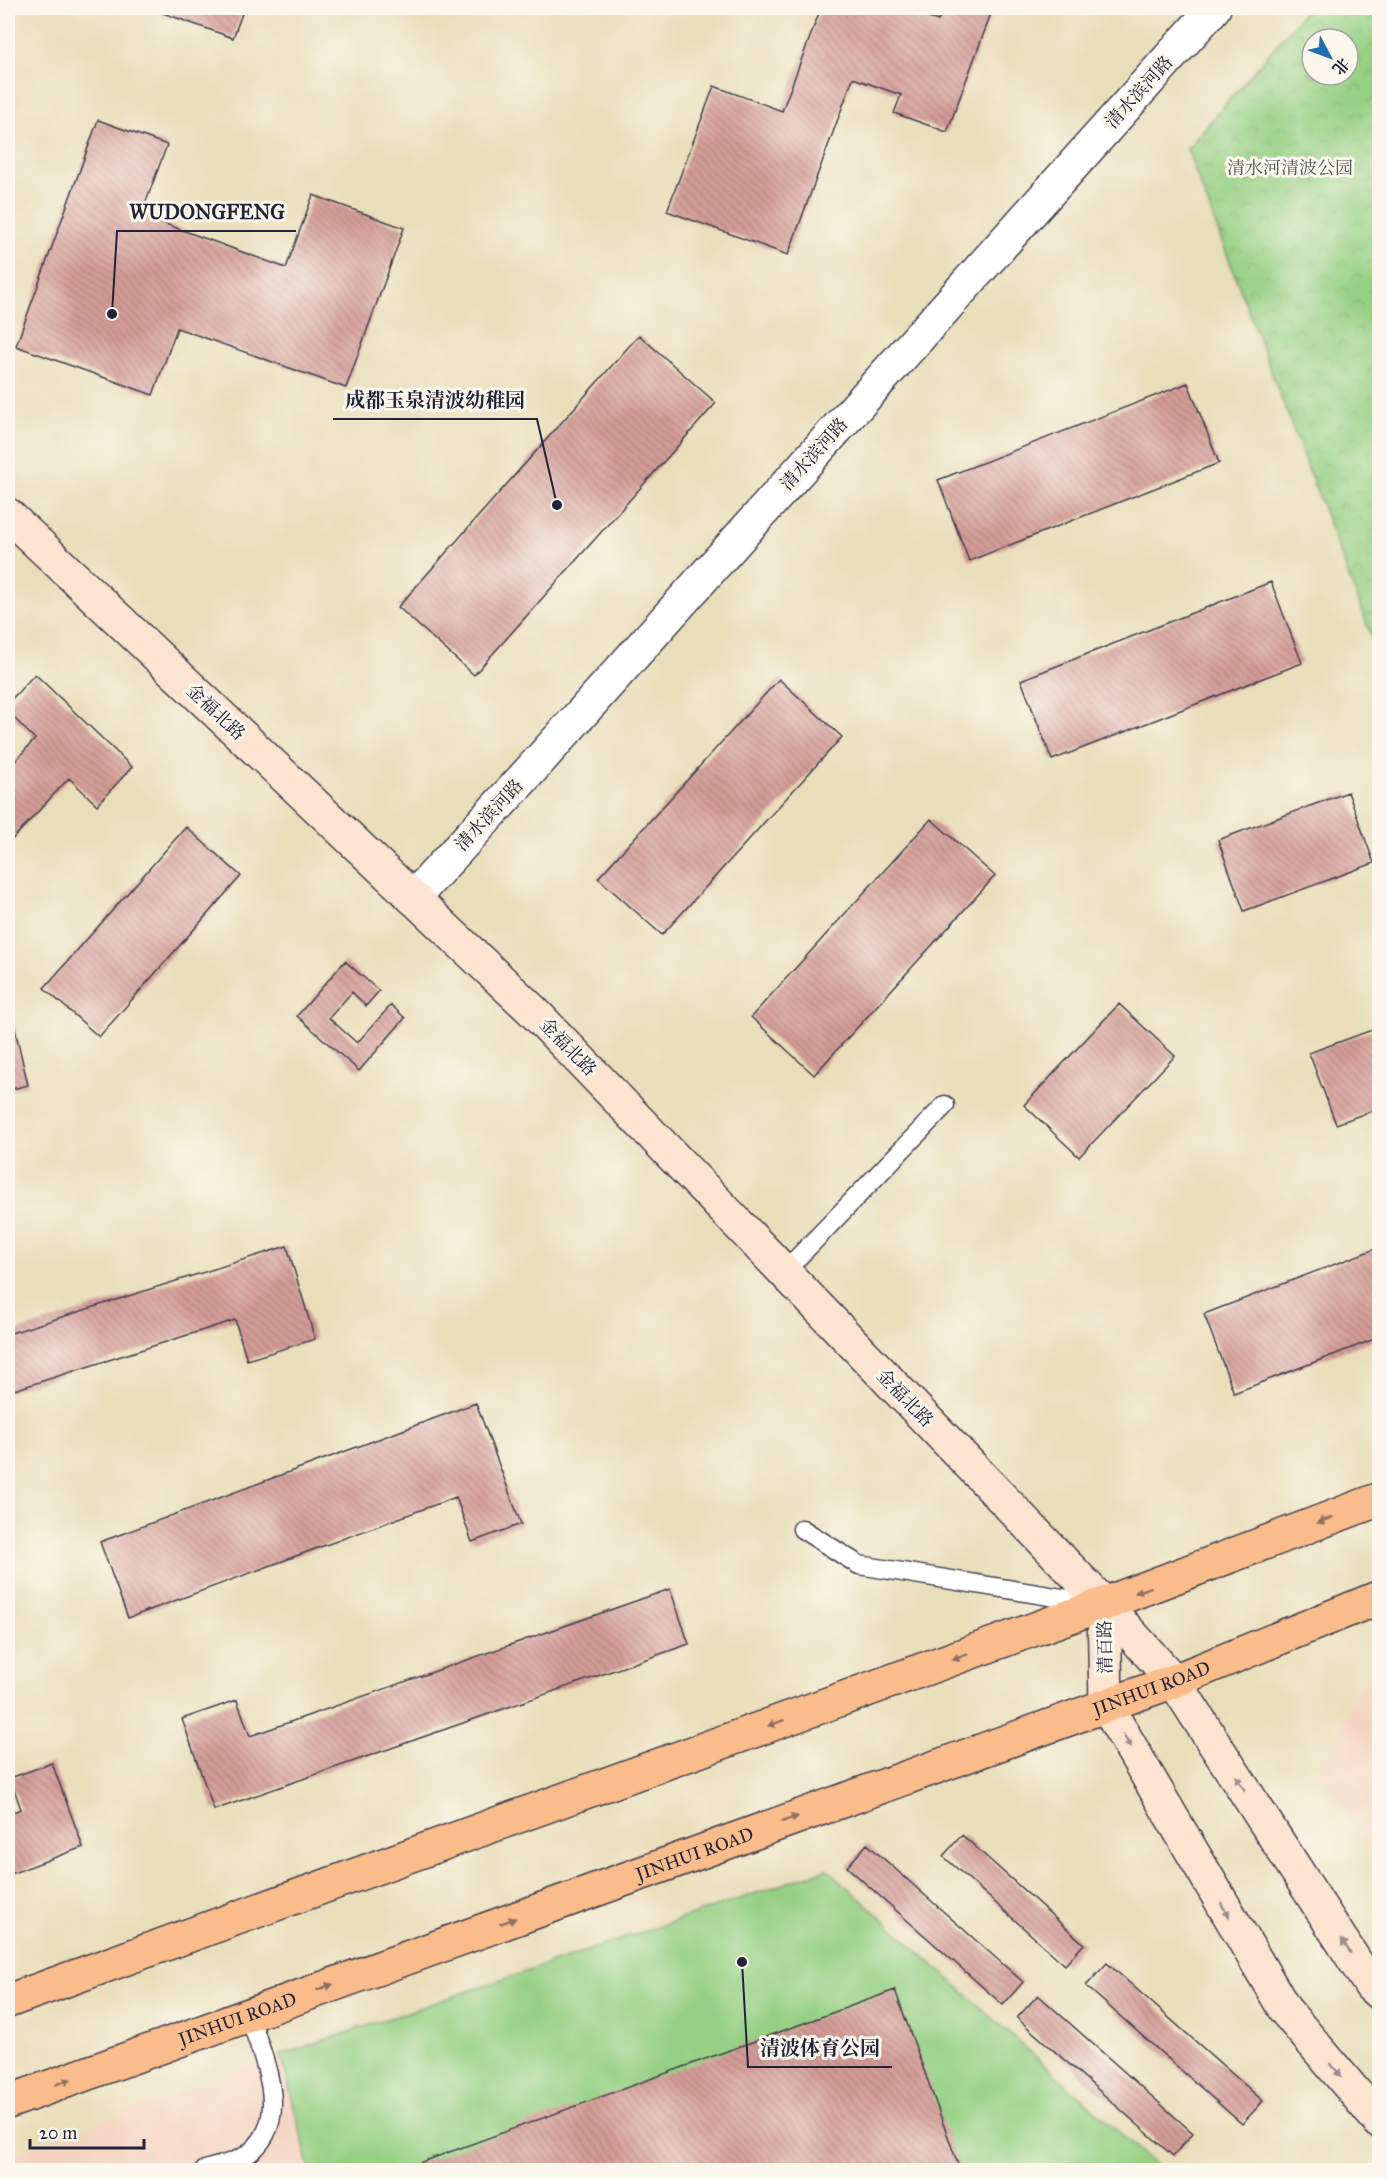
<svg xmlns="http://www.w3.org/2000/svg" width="1387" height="2178" viewBox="0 0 1387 2178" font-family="'IM FELL Great Primer','Noto Serif SC',serif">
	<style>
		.built { fill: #f4d3c1 }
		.green { fill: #96d084; stroke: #5c7960; stroke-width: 1.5 }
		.park { fill: url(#park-crowns); stroke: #5c7960; stroke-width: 1.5; fill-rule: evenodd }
		.building { fill: url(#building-back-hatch) }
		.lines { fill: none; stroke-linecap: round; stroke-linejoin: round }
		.lane-casing { stroke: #403e4e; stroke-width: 21 }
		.street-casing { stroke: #403e4e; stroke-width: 36 }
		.secondary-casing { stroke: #403e4e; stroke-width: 36 }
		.primary-casing { stroke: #403e4e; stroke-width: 36 }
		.lane { stroke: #fff; stroke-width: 18 }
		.street { stroke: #fff; stroke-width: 33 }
		.secondary { stroke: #fde4d1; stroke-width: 33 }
		.primary { stroke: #fabc8b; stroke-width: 33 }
		.oneway { fill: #8e6f63 }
		.oneway2 { fill: #9a8d8e }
		.labels { text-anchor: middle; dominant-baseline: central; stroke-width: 6; stroke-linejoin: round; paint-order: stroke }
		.street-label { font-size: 18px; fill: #22223b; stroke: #fbf7ec }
		.park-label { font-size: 18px; fill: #455651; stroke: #fbf7ec }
		.leader { fill: none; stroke: #22223b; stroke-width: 2 }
		.callout-dot { fill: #22223b; stroke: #fbf7ec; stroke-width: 2 }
		.callout-label { font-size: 20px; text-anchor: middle; font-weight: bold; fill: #22223b; stroke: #fbf7ec; stroke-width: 6; stroke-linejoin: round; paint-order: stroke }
	</style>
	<defs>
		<pattern id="park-crowns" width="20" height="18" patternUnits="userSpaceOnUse" patternTransform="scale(1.5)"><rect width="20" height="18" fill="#96d084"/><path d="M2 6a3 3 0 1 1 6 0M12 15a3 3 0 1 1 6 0" fill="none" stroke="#81b273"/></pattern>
		<pattern id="building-back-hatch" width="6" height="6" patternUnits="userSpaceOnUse" patternTransform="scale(1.5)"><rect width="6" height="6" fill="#d59c97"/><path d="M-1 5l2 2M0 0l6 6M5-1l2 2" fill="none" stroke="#ac7f7c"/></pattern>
	</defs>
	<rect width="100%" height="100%" fill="#fbf7ec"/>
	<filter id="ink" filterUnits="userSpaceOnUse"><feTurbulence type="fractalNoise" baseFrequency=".0167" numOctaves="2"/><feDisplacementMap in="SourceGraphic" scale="12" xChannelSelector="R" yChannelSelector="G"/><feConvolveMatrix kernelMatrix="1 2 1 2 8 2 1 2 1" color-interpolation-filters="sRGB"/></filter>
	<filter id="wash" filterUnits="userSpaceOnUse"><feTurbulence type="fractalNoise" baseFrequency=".008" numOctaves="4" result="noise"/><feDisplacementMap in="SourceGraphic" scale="24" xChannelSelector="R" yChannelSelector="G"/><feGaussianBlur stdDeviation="1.35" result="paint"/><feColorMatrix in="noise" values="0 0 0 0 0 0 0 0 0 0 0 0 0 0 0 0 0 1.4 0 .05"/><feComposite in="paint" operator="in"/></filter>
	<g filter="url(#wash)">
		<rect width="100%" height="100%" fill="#e9deba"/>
		<path class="built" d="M1379,1662V1865L1320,1771L1373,1664Z
			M281,2055L310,2170H8V2156Z"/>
		<path class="green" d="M827,1869L1161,2170H310L281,2055Z"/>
		<path class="park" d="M1308,8H1379V656L1187,149ZM1312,39H1348V75H1312Z"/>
		<g id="blocks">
			<path class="building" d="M149,8H244L233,38Z
				M821,8H900L938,21L943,8H981L992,11L947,132L894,113L901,95L853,78L788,255L667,211L714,86L782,111Z
				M98,120L167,145L141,215L286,268L313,195L404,228L346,388L177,328L153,395L16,346Z
				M639,335L716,403L474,675L398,607Z
				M1188,383L1219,463L969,561L938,480Z
				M1271,582L1302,663L1052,760L1021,680Z
				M35,674L132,767L97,805L69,778L8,844V769L35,739L8,712V703Z
				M779,679L842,737L662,935L598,878Z
				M1348,792L1374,863L1244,911L1218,840Z
				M931,819L995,876L814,1075L751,1017Z
				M186,827L241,876L99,1037L44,988Z
				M345,961L379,991L366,1006L352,992L329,1018L357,1043L391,1005L405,1018L359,1071L297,1016Z
				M1119,1004L1175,1056L1079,1157L1024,1105Z
				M11,1012L28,1085L8,1090V1013Z
				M1380,1027V1108L1336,1124L1309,1053Z
				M287,1246L315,1339L247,1360L235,1320L8,1392V1334Z
				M1380,1247V1337L1234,1393L1204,1314Z
				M476,1403L521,1524L472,1542L456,1497L128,1618L100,1542Z
				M670,1589L689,1644L214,1810L182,1719L237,1700L250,1736Z
				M52,1763L83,1847L8,1875V1814L21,1809L10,1778Z
				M962,1835L1084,1944L1065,1965L943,1856Z
				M867,1844L1023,1982L1003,2005L847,1867Z
				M1107,1963L1263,2101L1242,2124L1086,1986Z
				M895,1990L960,2170H400Z
				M1038,1995L1193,2133L1173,2156L1017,2018Z"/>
		</g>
	</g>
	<g filter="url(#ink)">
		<use href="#blocks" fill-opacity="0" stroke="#403e4e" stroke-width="1.5"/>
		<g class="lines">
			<defs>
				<path id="lane" d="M784,1272L945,1105
					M802,1529L859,1565L1093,1603
					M205,2170C217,2166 234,2163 245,2156C295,2123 263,2059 249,2015"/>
				<path id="street" d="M413,898L529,772L1214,8"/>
				<path id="secondary" d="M8,515L534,1012L1104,1604L1174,1681L1371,1986L1380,1994
					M1104,1604L1106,1705L1285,2010L1380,2122"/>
				<g id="primary">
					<path d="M8,2001L1104,1604L1380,1499"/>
					<path id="s1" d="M8,2102L1174,1681L1380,1597"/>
				</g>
			</defs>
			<use href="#lane" class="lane-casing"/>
			<use href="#street" class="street-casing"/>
			<use href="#secondary" class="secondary-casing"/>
			<use href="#primary" class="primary-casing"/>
			<use href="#lane" class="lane"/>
			<use href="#street" class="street"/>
			<use href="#secondary" class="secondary"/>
			<use href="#primary" class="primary"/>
		</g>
		<defs><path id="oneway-solid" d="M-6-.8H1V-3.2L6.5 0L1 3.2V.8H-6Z" transform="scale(1.5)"/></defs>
		<g class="oneway">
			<use href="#oneway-solid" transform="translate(1325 1520) rotate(159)"/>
			<use href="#oneway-solid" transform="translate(1143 1590) rotate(159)"/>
			<use href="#oneway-solid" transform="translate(960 1657) rotate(160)"/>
			<use href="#oneway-solid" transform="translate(776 1723) rotate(160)"/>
			<use href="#oneway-solid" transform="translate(790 1819) rotate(-20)"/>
			<use href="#oneway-solid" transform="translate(508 1921) rotate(-20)"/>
			<use href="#oneway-solid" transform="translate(325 1987) rotate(-20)"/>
			<use href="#oneway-solid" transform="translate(63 2082) rotate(-20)"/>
		</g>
		<g class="oneway2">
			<use href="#oneway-solid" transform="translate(1127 1741) rotate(60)"/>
			<use href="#oneway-solid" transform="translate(1240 1783) rotate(-123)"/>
			<use href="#oneway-solid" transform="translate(1225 1910) rotate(60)"/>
			<use href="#oneway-solid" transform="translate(1346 1946) rotate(-123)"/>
			<use href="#oneway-solid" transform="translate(1336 2070) rotate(50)"/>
		</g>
	</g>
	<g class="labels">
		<g class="street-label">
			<text transform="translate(1139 92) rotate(-48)">清水滨河路</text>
			<text transform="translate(814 454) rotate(-48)">清水滨河路</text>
			<text transform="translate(216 712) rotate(43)">金福北路</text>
			<text transform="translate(489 815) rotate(-47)">清水滨河路</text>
			<text transform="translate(568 1047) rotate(46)">金福北路</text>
			<text transform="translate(905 1398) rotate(46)">金福北路</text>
			<text transform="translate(1105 1647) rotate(-91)">清百路</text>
			<text stroke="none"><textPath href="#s1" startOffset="1216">JINHUI ROAD</textPath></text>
			<text stroke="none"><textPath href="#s1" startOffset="730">JINHUI ROAD</textPath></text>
			<text stroke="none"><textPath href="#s1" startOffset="244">JINHUI ROAD</textPath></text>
		</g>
		<g class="park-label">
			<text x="1290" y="168">清水河清波公园</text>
		</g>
	</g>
	<path class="leader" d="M112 314L117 231H296M557 505L537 419H333M742 1962L748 2067H892"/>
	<g class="callout-dot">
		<circle cx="112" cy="314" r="6"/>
		<circle cx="557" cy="505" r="6"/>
		<circle cx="742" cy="1962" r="6"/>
	</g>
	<g class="callout-label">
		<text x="207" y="219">WUDONGFENG</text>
		<text x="435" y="407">成都玉泉清波幼稚园</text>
		<text x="820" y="2055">清波体育公园</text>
	</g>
	<rect width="1387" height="2178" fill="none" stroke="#fbf7ec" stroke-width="30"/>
	<g transform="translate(1330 57) rotate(131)"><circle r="28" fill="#fbf7ec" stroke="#a4a2a5" stroke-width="1.5"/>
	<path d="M0-4.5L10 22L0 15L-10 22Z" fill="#1f6fb2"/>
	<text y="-9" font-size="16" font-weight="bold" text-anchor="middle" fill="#22223b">北</text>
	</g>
	<path d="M30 2139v9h114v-9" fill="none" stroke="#22223b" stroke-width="3"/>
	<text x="39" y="2139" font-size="18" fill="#22223b" stroke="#fbf7ec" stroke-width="4.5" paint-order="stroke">20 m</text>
</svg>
